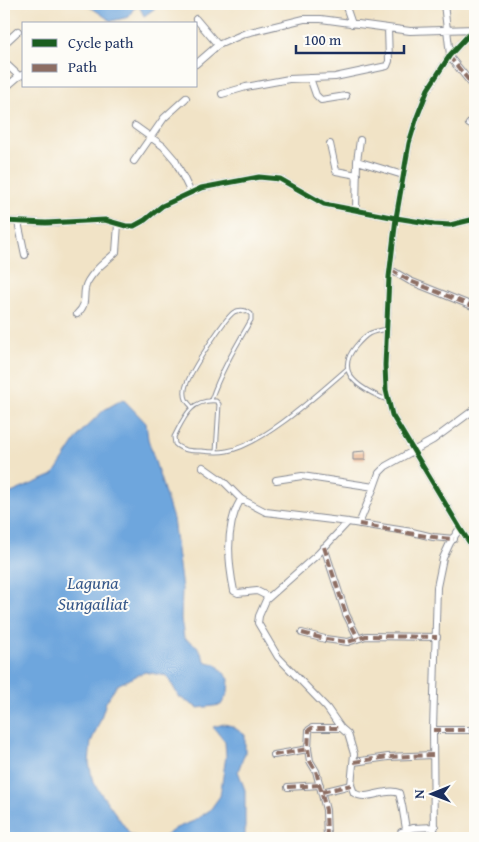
<svg xmlns="http://www.w3.org/2000/svg" width="479" height="842" viewBox="0 0 479 842" font-family="'Gentium Book Plus',serif">
	<style>
		.water { fill: #6ea6dd; stroke: #446a9e }
		.building { fill: #e49f6e }
		.lines { fill: none; stroke-linecap: round; stroke-linejoin: round }
		.lane-casing { stroke: #868992; stroke-width: 5 }
		.street-casing { stroke: #868992; stroke-width: 8 }
		.lane { stroke: #fff; stroke-width: 3 }
		.street { stroke: #fff; stroke-width: 6 }
		.quiet { stroke: #8d6e63; stroke-width: 4; stroke-dasharray: 8 4; stroke-linecap: butt }
		.cycleway-casing { stroke: #fdfcf7; stroke-width: 8 }
		.cycleway { stroke: #1b5e20; stroke-width: 5 }
		.labels { text-anchor: middle; dominant-baseline: central; stroke-width: 4; stroke-linejoin: round; paint-order: stroke }
		.water-label { font-size: 18px; font-style: italic; fill: #38598a; stroke: #fdfcf7 }
	</style>
	<rect width="100%" height="100%" fill="#fdfcf7"/>
	<filter id="ink" filterUnits="userSpaceOnUse"><feTurbulence type="fractalNoise" baseFrequency=".02" numOctaves="2"/><feDisplacementMap in="SourceGraphic" scale="10" xChannelSelector="R" yChannelSelector="G"/><feConvolveMatrix kernelMatrix="1 2 1 2 8 2 1 2 1" color-interpolation-filters="sRGB"/></filter>
	<filter id="wash" filterUnits="userSpaceOnUse"><feTurbulence type="fractalNoise" baseFrequency=".0096" numOctaves="4" result="noise"/><feDisplacementMap in="SourceGraphic" scale="20" xChannelSelector="R" yChannelSelector="G"/><feGaussianBlur stdDeviation="1.12" result="paint"/><feColorMatrix in="noise" values="0 0 0 0 0 0 0 0 0 0 0 0 0 0 0 0 0 1.4 0 .05"/><feComposite in="paint" operator="in"/></filter>
	<g filter="url(#wash)">
		<rect width="100%" height="100%" fill="#f1e3c6"/>
		<path class="water" d="M86,4H161L144,16L139,6L133,9L129,17L111,21Z
			M123,399L146,423L148,439L173,519L182,589L181,619L184,638L197,646L206,662L216,664L229,679L228,693L221,705L198,708L179,697L167,676L145,672L117,685L106,702L100,721L91,742L89,763L93,782L130,834L138,838H4V492L11,493L53,475L82,431L104,410Z
			M224,724L232,726L245,735V753L238,771L245,790V838H162L176,828L194,821L210,810L220,796L226,756L225,742L213,727Z"/>
		<g id="blocks">
			<path class="building" d="M365,451V460H353V452Z"/>
		</g>
	</g>
	<g filter="url(#ink)">
		<use href="#blocks" fill-opacity="0" stroke="#868992" stroke-width="1"/>
		<g class="lines">
			<defs>
				<path id="lane" d="M386,329C370,332 367,333 356,346C332,374 363,390 387,400
					M192,407C187,402 184,398 185,390C185,379 224,319 234,312C240,309 246,310 251,314V320C236,346 221,371 211,400
					M216,452L219,404L216,401C190,399 184,418 174,437L175,444C182,451 192,451 201,451C209,452 219,453 227,451C263,445 319,393 347,369"/>
				<path id="street" d="M345,4L352,24
					M444,4L450,55
					M196,19L218,45
					M475,28L450,55L428,89L417,117L409,143L396,218L389,277L385,365L386,390L392,415L460,528L475,551
					M4,44L18,31
					M449,56L475,88
					M4,62L19,76
					M196,64L218,45L246,33L304,19H321L410,31L475,29
					M310,78L316,95L321,100L346,96
					M4,89L18,77L24,74
					M222,94L246,87L289,79L335,77L387,66L389,61L388,28
					M469,124L475,118
					M135,126L163,146L175,160L191,193
					M330,144L336,171L357,175
					M134,161L164,118L186,98
					M357,161L403,175
					M356,210L357,161L360,140
					M4,221L46,223L105,220L126,226H134L145,220L162,206L201,188L259,177L280,179L324,204L396,218L434,224L450,225L475,219
					M18,222L25,255
					M391,270L410,281L475,307
					M77,314C90,302 80,294 88,281C97,266 105,263 116,252L118,224
					M203,467L224,482L241,499
					M276,480L302,476L374,487L379,473L386,466L433,440L475,409
					M348,522L318,554L266,600L259,616L258,623L278,657L327,708L341,728L348,734L354,754L351,785L354,793C367,802 385,787 399,793L402,805L406,829
					M359,524L374,487
					M324,547L346,614L358,638
					M269,597L257,591L238,593L234,591C228,562 225,525 241,499L266,512L348,522L412,532L433,537L454,539
					M302,633L325,639L348,642L366,636L437,637
					M433,730H475
					M274,755L308,749
					M354,762L388,757L433,755
					M288,787L320,785
					M322,792L351,785
					M327,838L326,810L316,771L310,761L308,749L309,730L312,728H341
					M400,838L401,832L413,828L435,827
					M434,838L433,730L437,587L443,558L450,543L460,528"/>
			</defs>
			<use href="#lane" class="lane-casing"/>
			<use href="#street" class="street-casing"/>
			<use href="#lane" class="lane"/>
			<use href="#street" class="street"/>
			<path class="quiet" d="M449,56L475,88
				M469,124L475,118
				M391,270L410,281L475,307
				M359,524C390,529 422,537 454,539
				M324,547L346,614L358,638
				M302,633L325,639L348,642L366,636L437,637
				M433,730H475
				M274,755L308,749
				M354,762L388,757L433,755
				M288,787L320,785
				M322,792L351,785
				M327,838L326,810L316,771L310,761L308,749L309,730L312,728H341"/>
			<defs>
				<path id="cycleway" d="M475,28L450,55L428,89L417,117L409,143L396,218L389,277L385,365L386,390L392,415L460,528L475,551
					M4,221L46,223L105,220L126,226H134L145,220L162,206L201,188L259,177L280,179L324,204L396,218L434,224L450,225L475,219"/>
			</defs>
			<use href="#cycleway" class="cycleway-casing"/>
			<use href="#cycleway" class="cycleway"/>
		</g>
	</g>
	<g class="labels">
		<g class="water-label">
			<text x="93" y="582">Laguna<tspan x="93" dy="21">Sungailiat</tspan></text>
		</g>
	</g>
	<rect width="479" height="842" fill="none" stroke="#fdfcf7" stroke-width="20"/>
	<rect x="22" y="22" width="175" height="65" fill="#fdfcf7" stroke="#a3aaba"/>
	<rect x="32" y="39" width="25" height="8" fill="#1b5e20" stroke="#a3aaba"/>
	<text x="68" y="48" font-size="15" fill="#1b2f5e">Cycle path</text>
	<rect x="32" y="64" width="25" height="8" fill="#8d6e63" stroke="#a3aaba"/>
	<text x="68" y="72" font-size="15" fill="#1b2f5e">Path</text>
	<g transform="translate(432 794) rotate(269)" stroke="#fdfcf7" stroke-width="4" paint-order="stroke">
	<path d="M0-4L9 19L0 12L-9 19Z" fill="#1b2f5e"/>
	<text y="-8" font-size="14" font-weight="bold" text-anchor="middle" fill="#1b2f5e">N</text>
	</g>
	<path d="M296 45v8h108v-8" fill="none" stroke="#1b2f5e" stroke-width="2.5"/>
	<text x="304" y="45" font-size="15" fill="#1b2f5e" stroke="#fdfcf7" stroke-width="4" paint-order="stroke">100 m</text>
</svg>
